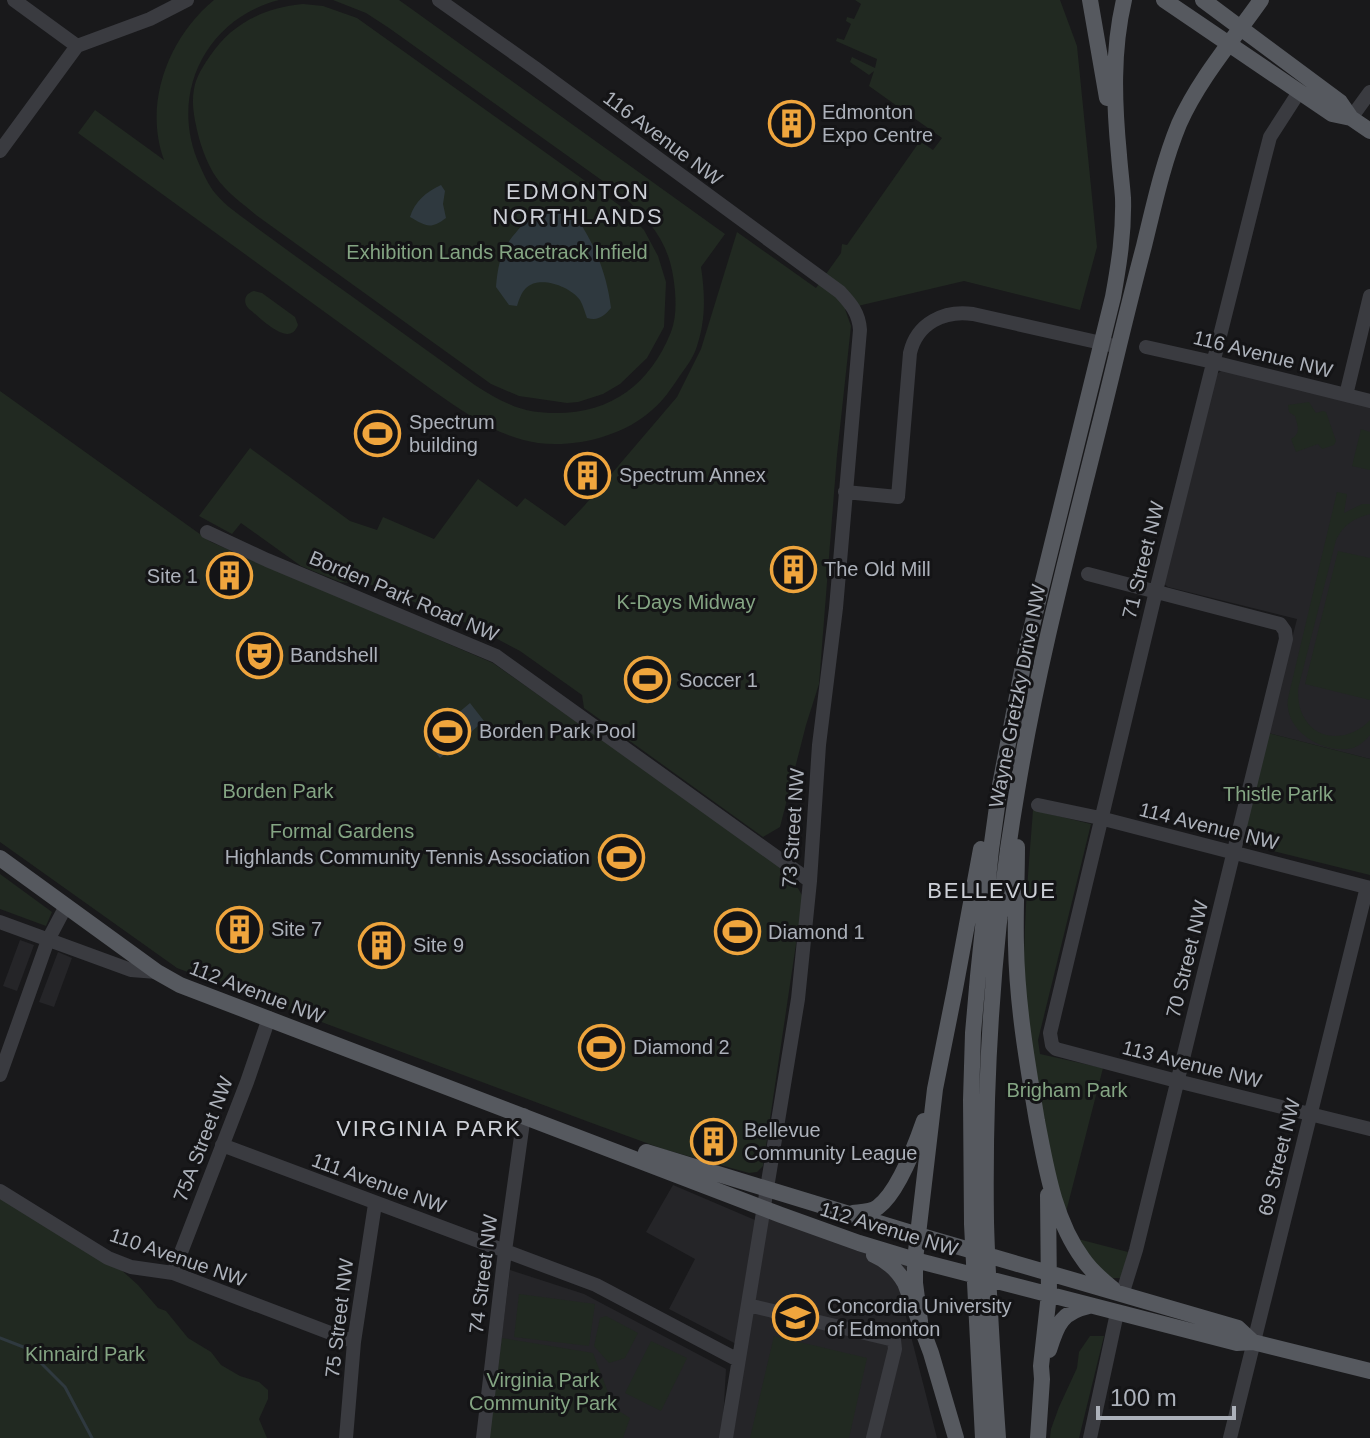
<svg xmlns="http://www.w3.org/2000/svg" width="1370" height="1438" viewBox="0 0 1370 1438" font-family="Arial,sans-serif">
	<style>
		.built { fill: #252528 }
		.green { fill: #212921 }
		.water { fill: #2f393f }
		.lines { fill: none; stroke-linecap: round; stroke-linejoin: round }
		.stream { stroke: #2f393f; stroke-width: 3 }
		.minor { stroke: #3a3b40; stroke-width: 14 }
		.major { stroke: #56595f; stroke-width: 16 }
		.labels { text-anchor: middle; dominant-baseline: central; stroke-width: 6; stroke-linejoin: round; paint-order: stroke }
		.poi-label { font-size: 20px; fill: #acb1ba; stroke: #141416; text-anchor: start }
		.street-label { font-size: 20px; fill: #acb1ba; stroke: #141416 }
		.park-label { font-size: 20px; fill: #84a583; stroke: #141416 }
		.neighbourhood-label { font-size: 22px; letter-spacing: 2px; fill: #cdd0d7; stroke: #141416 }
	</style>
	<rect width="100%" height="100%" fill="#19191b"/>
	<path class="built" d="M1223,370L1370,407V759L1268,733L1297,619L1168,587L1163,583L1215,375Z
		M20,940L34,945L17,991L3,986Z
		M58,952L72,958L54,1007L39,1002Z
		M673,1185L762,1223L765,1208L915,1260L902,1301L937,1438H726L740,1346L669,1309L695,1259L646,1232Z
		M510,1270L584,1294L726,1369L722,1438H489Z"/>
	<path class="green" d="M214,0H279C204,19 168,97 200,166C204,175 209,186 215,193C227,208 246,219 261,231C291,253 320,274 350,295C381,317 412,340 443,362C464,377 485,394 509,404C524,411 540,413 556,413C612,413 650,384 671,332C676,319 676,305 675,291C671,244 654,225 621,194L389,28L366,13L333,0H399L725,234L701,267C705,294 706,319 697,346C694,357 686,367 679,377C671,389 663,401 652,410C624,436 575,448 538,443C498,437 467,414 435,392L78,133L95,110L164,160C143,103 169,37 214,0Z
		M855,0H1060L1077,46L1097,247L1080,310L964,281L845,309L851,326L837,455L819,684L806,725L780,827L763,837L584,708L582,695L520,651L471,625L372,585L340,582L301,566L241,523L232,534L199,516L250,448L350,521L377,530L383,517L434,539L478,479L517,507L525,498L565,526L584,506L677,397L701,349L737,232L816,288L841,253L842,244L847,245L920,141L933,150L942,138L869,86L874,71L869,75L850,62L852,57L875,68L877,59L836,41L837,38L844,40L851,24L846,21L847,17L854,19L861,4Z
		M303,4L323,6L357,18L619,205L644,230L658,256L666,282L664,327L647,358L620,384L603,394L578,402L567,403L519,396L491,384L256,215C242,203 226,192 216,177C208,165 203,152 199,138C195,122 191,105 194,89C196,77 203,66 210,56C232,23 264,8 303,4Z
		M254,291L262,293L295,317L298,325C289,349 261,318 249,309C242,302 245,293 254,291Z
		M0,391L211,542L493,663L788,871L803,897L763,1166L757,1172L749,1173L663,1149L589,1122L177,968L0,842Z
		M1309,402L1316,413L1323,411L1326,412L1336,441L1334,445L1322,449L1318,444L1296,452L1291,439C1301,433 1298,427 1295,416L1289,412L1288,405Z
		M1361,429L1370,432V470L1352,466Z
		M1337,492L1347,494L1344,513L1362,504H1370V514C1354,518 1343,525 1336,540L1298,689C1298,700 1299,710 1305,719C1320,744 1353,739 1370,720V735C1364,742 1357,748 1348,749C1323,752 1291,734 1288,708C1287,703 1288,699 1289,694Z
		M1338,551L1370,558V700L1305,684Z
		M1268,733L1370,759V875L1241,843Z
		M1033,810L1091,824L1038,1040L1040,1054L1103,1068L1066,1212L1078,1239L1128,1252L1121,1278H1112L1095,1264L1093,1265C1063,1232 1057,1189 1049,1146C1043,1116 1035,1086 1030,1056C1018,975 1027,891 1033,810Z
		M0,874L52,912L46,926L0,909Z
		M0,1191L108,1258L138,1285L158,1308L166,1311L188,1338L211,1352L221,1365L240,1376L259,1382L268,1390V1399L259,1419L267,1438H0Z
		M519,1294L595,1304L589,1346L514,1337Z
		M606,1316L638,1333L625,1358L609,1363L594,1346L600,1318Z
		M774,1336L867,1358L849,1438H750Z
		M1090,1336H1104L1079,1438H1050L1051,1429L1059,1407L1077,1368L1079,1352Z
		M502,1338L593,1353L614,1408L630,1418L623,1438H489Z
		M651,1341L687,1358L661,1411L625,1393Z"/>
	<path class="water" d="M441,185L445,191L443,204L446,218C430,230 426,226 410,217C415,201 426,192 441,185Z
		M560,213L576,217C595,244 607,275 611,308C604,316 599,321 587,318C585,313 583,305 580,300C570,286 539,275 526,288C521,293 519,300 517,306L509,305L496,287C499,250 507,241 532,215Z
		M470,703L484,721L440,758L426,740Z"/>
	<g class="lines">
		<path class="stream" d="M0,1338L26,1348L65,1387L92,1438"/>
		<path class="minor" d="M14,0L77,46
			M439,0L535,68L840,292C851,304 859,313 860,330L836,608L819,745L810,881L798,999L726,1438
			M1299,92L1270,137L1264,160L1156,591L1050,1033L1052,1045L1056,1049L1177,1081L1370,1129
			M1351,118L1370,92
			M0,151L77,46L150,19L187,0
			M1146,347L1213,362L1370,401
			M1346,395L1370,296
			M845,492L898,497L910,353C917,323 944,310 973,314L1119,347
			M207,532L267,560L496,656L810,881
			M1088,574L1280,624L1285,631L1286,639L1136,1250L1122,1295
			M1038,805L1100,818L1370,888
			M0,922L131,970L157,972
			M0,1075L48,940L66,906
			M222,1145L596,1285L738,1360
			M0,1191L108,1258L131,1267L173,1273L354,1342
			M173,1273L247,1082L269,1018
			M748,1305L894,1340L895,1349L873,1438
			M346,1438L354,1342L375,1204
			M483,1438L505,1251L524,1115
			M1090,1438L1117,1313
			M1230,1438L1367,887"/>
		<path class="major" d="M1090,0L1107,98
			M1164,0L1332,114L1351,118
			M1203,0L1340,102L1351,118L1370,131
			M1017,847C1017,880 1015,912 1016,945C1017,1004 1027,1062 1037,1121C1046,1167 1054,1220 1083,1259C1091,1271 1102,1280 1113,1289
			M0,858L157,972L180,985L781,1215L859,1243L915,1260L1237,1343L1253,1342L1370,1371
			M646,1152L918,1235L1238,1328L1253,1342
			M853,1213C861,1212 872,1212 878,1207C898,1192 916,1144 924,1121
			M874,1255C888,1261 897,1269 905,1283L931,1353L956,1438
			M920,1321L915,1283V1260L935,1089L955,989L981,849
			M1049,1350C1057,1324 1062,1312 1089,1306
			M983,1438L972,1224L971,1100L973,1033L978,976L991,850L1000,785L1026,650L1113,297C1119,264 1124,232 1123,198C1122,184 1120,169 1119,155C1114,103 1112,51 1124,0
			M998,1438C993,1366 988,1294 986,1222C984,1078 993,932 1017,791C1037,668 1069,548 1099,427C1114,367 1128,306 1144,246C1154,205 1163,163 1179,124C1199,79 1233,40 1261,0
			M1038,1438L1042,1379L1041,1366L1049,1294L1048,1195"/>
	</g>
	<defs>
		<symbol id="building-ring" viewBox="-11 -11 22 22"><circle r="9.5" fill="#141416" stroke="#efa53d" stroke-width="1.5"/><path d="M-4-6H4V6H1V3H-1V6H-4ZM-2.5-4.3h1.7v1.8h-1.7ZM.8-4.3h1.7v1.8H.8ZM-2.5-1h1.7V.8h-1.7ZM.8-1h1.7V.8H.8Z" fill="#efa53d"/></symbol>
		<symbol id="stadium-ring" viewBox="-11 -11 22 22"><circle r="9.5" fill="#141416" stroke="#efa53d" stroke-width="1.5"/><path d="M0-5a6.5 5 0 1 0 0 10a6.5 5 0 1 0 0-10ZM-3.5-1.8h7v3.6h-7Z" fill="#efa53d"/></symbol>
		<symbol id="theatre-ring" viewBox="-11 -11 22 22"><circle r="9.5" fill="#141416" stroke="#efa53d" stroke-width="1.5"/><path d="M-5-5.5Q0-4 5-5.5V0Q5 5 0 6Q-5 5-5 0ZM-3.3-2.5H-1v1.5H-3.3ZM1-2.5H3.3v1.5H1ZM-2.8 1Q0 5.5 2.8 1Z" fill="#efa53d"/></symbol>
		<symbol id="university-ring" viewBox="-11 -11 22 22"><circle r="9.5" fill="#141416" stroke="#efa53d" stroke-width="1.5"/><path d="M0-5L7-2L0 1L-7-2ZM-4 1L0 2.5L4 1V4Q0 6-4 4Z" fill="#efa53d"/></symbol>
	</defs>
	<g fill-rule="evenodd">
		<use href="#building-ring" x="766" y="98" width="51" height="51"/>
		<use href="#stadium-ring" x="352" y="408" width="51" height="51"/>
		<use href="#building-ring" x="562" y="450" width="51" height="51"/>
		<use href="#building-ring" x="768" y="544" width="51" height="51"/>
		<use href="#building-ring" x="204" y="550" width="51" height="51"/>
		<use href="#theatre-ring" x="234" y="630" width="51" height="51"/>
		<use href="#stadium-ring" x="622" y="654" width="51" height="51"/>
		<use href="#stadium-ring" x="422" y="706" width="51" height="51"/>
		<use href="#stadium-ring" x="596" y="832" width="51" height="51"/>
		<use href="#building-ring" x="214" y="904" width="51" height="51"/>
		<use href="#stadium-ring" x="712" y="906" width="51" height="51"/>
		<use href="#building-ring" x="356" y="920" width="51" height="51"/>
		<use href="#stadium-ring" x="576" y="1022" width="51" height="51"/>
		<use href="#building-ring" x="688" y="1116" width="51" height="51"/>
		<use href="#university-ring" x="770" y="1292" width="51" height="51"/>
	</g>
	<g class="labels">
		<g class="poi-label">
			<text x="822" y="112">Edmonton<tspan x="822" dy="23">Expo Centre</tspan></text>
			<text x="409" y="422">Spectrum<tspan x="409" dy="23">building</tspan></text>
			<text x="619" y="475">Spectrum Annex</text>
			<text x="824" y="569">The Old Mill</text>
			<text x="198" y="576" text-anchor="end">Site 1</text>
			<text x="290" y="655">Bandshell</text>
			<text x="679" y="680">Soccer 1</text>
			<text x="479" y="731">Borden Park Pool</text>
			<text x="590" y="857" text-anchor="end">Highlands Community Tennis Association</text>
			<text x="271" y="929">Site 7</text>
			<text x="768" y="932">Diamond 1</text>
			<text x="413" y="945">Site 9</text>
			<text x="633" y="1047">Diamond 2</text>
			<text x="744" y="1130">Bellevue<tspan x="744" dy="23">Community League</tspan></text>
			<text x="827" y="1306">Concordia University<tspan x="827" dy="23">of Edmonton</tspan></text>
		</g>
		<g class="street-label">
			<text transform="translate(663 138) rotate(37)">116 Avenue NW</text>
			<text transform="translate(1263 354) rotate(14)">116 Avenue NW</text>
			<text transform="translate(1143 560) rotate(-76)">71 Street NW</text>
			<text transform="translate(404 596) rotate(23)">Borden Park Road NW</text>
			<text transform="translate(1017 696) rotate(-79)">Wayne Gretzky Drive NW</text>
			<text transform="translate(1209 826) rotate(14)">114 Avenue NW</text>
			<text transform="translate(793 828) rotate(-86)">73 Street NW</text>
			<text transform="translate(1187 959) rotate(-76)">70 Street NW</text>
			<text transform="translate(257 992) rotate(21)">112 Avenue NW</text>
			<text transform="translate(1192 1064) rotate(14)">113 Avenue NW</text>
			<text transform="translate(203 1139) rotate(-69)">75A Street NW</text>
			<text transform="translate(1279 1157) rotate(-76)">69 Street NW</text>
			<text transform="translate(379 1183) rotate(20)">111 Avenue NW</text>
			<text transform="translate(889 1229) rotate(17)">112 Avenue NW</text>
			<text transform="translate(178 1257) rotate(19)">110 Avenue NW</text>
			<text transform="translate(483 1274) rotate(-83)">74 Street NW</text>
			<text transform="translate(339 1318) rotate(-83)">75 Street NW</text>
		</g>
		<g class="park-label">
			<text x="497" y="252">Exhibition Lands Racetrack Infield</text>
			<text x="686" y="602">K-Days Midway</text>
			<text x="278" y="791">Borden Park</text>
			<text x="1278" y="794">Thistle Parlk</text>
			<text x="342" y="831">Formal Gardens</text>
			<text x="1067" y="1090">Brigham Park</text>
			<text x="85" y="1354">Kinnaird Park</text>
			<text x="543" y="1380">Virginia Park<tspan x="543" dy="23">Community Park</tspan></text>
		</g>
		<g class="neighbourhood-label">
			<text x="578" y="191">EDMONTON<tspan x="578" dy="25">NORTHLANDS</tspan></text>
			<text x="992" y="890">BELLEVUE</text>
			<text x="429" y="1128">VIRGINIA PARK</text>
		</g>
	</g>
	<path d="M1098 1406v12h136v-12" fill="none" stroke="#acb1ba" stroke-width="4"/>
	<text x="1110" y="1406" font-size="24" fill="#acb1ba" stroke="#141416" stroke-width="6" paint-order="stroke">100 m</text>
</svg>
